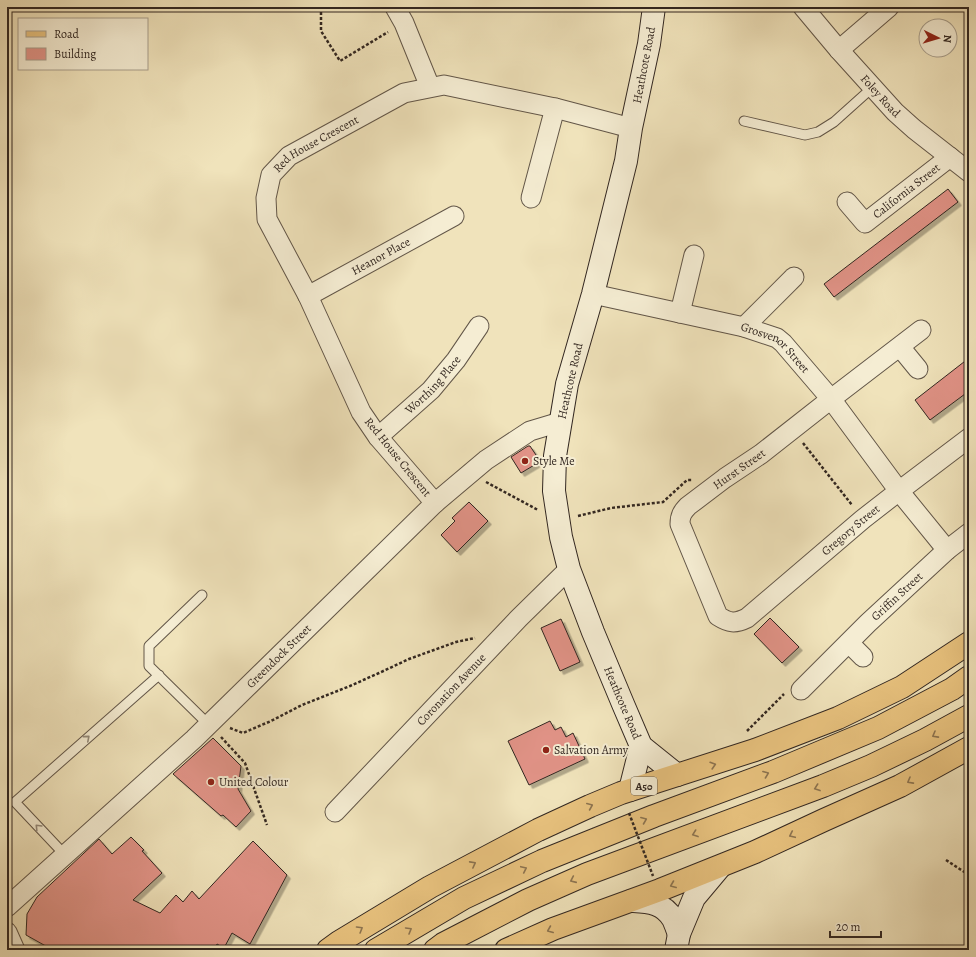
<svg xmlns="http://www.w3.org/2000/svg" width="976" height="957" viewBox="0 0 976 957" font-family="Alegreya,serif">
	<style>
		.building { fill: #e19387; stroke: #322721; filter: url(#shadow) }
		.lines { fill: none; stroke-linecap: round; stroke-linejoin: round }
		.lane-casing { stroke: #625648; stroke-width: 11 }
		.street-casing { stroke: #625648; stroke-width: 21 }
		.secondary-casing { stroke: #322721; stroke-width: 24 }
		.primary-casing { stroke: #322721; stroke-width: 24 }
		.highway-casing { stroke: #322721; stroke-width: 24 }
		.path { stroke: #322721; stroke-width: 2.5; stroke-dasharray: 3 2; stroke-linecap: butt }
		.lane { stroke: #f5edd3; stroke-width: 9 }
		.street { stroke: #f5edd3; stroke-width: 19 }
		.secondary { stroke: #f5edd3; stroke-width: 22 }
		.primary { stroke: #e8c27e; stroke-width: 22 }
		.highway { stroke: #e8c27e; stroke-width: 22 }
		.path-bridge { stroke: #322721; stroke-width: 2.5; stroke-dasharray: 3 2; stroke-linecap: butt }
		.oneway { stroke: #8d7450 }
		.oneway2 { stroke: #948a7a }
		.poi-dot { fill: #8f2418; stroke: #f5edd3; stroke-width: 1.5 }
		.labels { text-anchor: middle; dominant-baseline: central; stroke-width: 4; stroke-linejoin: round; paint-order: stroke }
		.shield { fill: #f5edd3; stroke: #6c6256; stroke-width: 1 }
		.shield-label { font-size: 11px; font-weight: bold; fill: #322721 }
		.street-label { font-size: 12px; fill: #322721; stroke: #f5edd3 }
		.poi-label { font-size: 12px; fill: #322721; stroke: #f5edd3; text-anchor: start }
	</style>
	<defs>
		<filter id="shadow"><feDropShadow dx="3.5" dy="3.5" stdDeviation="0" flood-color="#0004"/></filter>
	</defs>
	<rect width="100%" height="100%" fill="#f0e3bb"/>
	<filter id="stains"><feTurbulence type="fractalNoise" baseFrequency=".005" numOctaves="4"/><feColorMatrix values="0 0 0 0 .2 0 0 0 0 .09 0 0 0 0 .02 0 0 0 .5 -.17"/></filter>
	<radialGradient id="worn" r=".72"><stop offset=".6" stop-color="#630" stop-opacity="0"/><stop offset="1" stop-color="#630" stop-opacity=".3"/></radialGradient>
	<path class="building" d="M948,189L958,202L834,297L824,284Z
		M969,358V391L930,420L915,400Z
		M528,446H530L538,458L536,464L521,473L511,457Z
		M469,502L488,521L457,552L441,535L455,521L452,518Z
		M770,618L799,647L782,663L754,634Z
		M561,619L580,662L560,671L541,628Z
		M550,721L555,730L561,727L566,737L573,733L585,759L529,785L508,741Z
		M213,738L241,766L238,789L251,811L236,827L223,815L221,816L173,774Z
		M131,837L144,850L142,851L162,873L133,900L160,913L176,895L183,902L192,891L199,899L253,841L287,875L250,944L232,933L224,948L217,944L214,950H53L26,935L27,914L37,897L99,839L112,854Z"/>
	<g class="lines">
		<defs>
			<path id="lane" d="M744,121L805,135L818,132L834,122L873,87
				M202,595L149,646V666L209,725
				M65,855L15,802L159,675"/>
			<g id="street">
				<path d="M395,7L404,23L430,87"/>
				<path id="s1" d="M803,7L839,50L895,112L914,129L969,172"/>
				<path d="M839,50L889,7"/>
				<path d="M531,198L555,108"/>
				<path id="s2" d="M847,202L865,223L950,157"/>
				<path id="s3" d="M593,294L744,327L777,338L783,343L831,399L899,491L947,550"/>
				<path id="s4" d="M308,296L454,216"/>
				<path d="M680,313L694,255"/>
				<path d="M744,327L794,277"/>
				<path id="s5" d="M921,330L831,399L761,454L725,478L688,506C682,512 680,516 680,524L718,616C729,623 735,624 747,618L863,519L899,491L969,438"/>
				<path d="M900,347L918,369"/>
				<path id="s6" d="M378,437L431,390L456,360L479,326"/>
				<path id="s7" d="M435,503L378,437L361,412L308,296L267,219L266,198L271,175L289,156L404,93L444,85L555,108L631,128"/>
				<path d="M849,643L863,657"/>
				<path id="s8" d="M801,690L868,623L947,550L969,533"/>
				<path id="s9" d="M335,812L519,618L569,569"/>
				<path id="s10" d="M7,907L194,739L435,503L486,460L530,431L560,422"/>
				<path d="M7,932L15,950"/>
			</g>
			<g id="secondary">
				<path id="s11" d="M654,7L649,44L631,128L626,161L593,294L567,384L555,456L554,491L561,537L569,569L593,632L623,704L641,746L677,775"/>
				<path d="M630,790L641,746"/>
				<path d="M631,901C648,902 663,902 673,919C675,923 677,929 679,934"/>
				<path d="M676,950L679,934L694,898L720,867"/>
			</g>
			<path id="primary" d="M328,950L339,942L430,887L538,830L590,806L621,793L755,750L838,718L902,687L969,643
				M506,950L553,929L660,890L755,852L824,820L900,786L969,748"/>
			<path id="highway" d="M376,950L464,898L542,861L654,816L773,772L878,728L952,689L969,677
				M435,950L443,944L528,900L587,874L823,786L871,766L925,740L969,716"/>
		</defs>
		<use href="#lane" class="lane-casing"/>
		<use href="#street" class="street-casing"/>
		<use href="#secondary" class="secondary-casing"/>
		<use href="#primary" class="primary-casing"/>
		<use href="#highway" class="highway-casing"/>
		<path class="path" d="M321,7V31L340,61L388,32
			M803,443L852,505
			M486,482L538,510
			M578,516L611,508L663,502L687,480H693
			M230,728L243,733L271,721L302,705L350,686L379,673L409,659L456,642L475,638
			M747,731L784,694
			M221,737L245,763L267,825
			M946,860L969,875"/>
		<use href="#lane" class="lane"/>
		<use href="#street" class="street"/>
		<use href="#secondary" class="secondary"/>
		<use href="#primary" class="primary"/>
		<use href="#highway" class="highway"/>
		<path class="path-bridge" d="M629,813L653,876"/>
	</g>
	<defs><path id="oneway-chevron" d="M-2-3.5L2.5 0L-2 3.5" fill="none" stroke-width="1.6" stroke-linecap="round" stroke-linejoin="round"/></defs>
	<g class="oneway">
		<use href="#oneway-chevron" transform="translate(935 735) rotate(151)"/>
		<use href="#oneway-chevron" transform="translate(713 765) rotate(-17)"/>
		<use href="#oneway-chevron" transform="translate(766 774) rotate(-21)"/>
		<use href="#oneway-chevron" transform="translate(910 781) rotate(151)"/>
		<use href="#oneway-chevron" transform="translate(817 788) rotate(160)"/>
		<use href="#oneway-chevron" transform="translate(590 806) rotate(-23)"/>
		<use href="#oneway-chevron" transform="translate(644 820) rotate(-22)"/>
		<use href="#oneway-chevron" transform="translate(695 834) rotate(160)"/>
		<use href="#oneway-chevron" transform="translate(792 835) rotate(155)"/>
		<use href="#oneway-chevron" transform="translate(473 864) rotate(-28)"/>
		<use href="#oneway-chevron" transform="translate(524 869) rotate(-25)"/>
		<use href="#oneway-chevron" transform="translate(573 880) rotate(156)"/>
		<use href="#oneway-chevron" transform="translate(673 885) rotate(158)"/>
		<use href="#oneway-chevron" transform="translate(360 929) rotate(-31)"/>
		<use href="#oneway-chevron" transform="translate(409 930) rotate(-30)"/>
		<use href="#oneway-chevron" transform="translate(550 930) rotate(157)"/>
	</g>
	<g class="oneway2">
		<use href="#oneway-chevron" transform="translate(87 738) rotate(-41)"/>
		<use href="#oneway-chevron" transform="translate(38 827) rotate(-134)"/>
	</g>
	<g class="poi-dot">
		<circle cx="525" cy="461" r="4"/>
		<circle cx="546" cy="750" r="4"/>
		<circle cx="211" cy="782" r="4"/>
	</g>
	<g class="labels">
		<rect class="shield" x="631" y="777" width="26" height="18" rx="3"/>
		<g class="shield-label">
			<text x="644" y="786">A50</text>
		</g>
		<g class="street-label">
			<text transform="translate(644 65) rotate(-79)">Heathcote Road</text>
			<text stroke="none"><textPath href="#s1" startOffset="118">Foley Road</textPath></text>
			<text stroke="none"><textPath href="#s7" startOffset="432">Red House Crescent</textPath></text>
			<text stroke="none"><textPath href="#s2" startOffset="80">California Street</textPath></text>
			<text stroke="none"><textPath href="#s4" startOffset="83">Heanor Place</textPath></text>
			<text stroke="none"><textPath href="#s3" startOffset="193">Grosvenor Street</textPath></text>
			<text transform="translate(570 381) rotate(-77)">Heathcote Road</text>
			<text stroke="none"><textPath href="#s6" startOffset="76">Worthing Place</textPath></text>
			<text transform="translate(398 457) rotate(51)">Red House Crescent</text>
			<text transform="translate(739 469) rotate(-35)">Hurst Street</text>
			<text stroke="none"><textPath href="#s5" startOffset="579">Gregory Street</textPath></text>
			<text stroke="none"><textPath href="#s8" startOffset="134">Griffin Street</textPath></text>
			<text stroke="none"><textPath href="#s10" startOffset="370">Greendock Street</textPath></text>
			<text stroke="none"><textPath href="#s9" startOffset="169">Coronation Avenue</textPath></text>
			<text stroke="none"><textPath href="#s11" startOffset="719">Heathcote Road</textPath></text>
		</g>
		<g class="poi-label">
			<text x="533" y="461">Style Me</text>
			<text x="554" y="750">Salvation Army</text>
			<text x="219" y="782">United Colour</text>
		</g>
	</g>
	<rect width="976" height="957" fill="none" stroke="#f0e3bb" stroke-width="24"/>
	<rect x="8" y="8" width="960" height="941" fill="none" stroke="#322721" stroke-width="2"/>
	<rect x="12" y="12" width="952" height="933" fill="none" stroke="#322721"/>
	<rect x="18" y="18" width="130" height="52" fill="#f5edd3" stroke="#a79e8c"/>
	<rect x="26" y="31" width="20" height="6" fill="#e8c27e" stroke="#a79e8c"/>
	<text x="54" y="38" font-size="12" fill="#322721">Road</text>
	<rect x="26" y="48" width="20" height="12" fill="#e19387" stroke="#a79e8c"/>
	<text x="54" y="58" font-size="12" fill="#322721">Building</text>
	<g transform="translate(938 38) rotate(95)"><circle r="19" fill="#f5edd3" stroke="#a79e8c"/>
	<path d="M0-3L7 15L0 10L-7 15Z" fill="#8f2418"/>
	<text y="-6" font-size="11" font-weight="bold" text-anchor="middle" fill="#322721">N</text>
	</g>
	<path d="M830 931v6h51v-6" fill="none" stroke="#322721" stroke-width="2"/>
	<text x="836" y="931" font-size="12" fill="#322721" stroke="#f5edd3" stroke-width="3" paint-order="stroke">20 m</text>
	<rect width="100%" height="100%" filter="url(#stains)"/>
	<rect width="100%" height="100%" fill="url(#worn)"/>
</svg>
